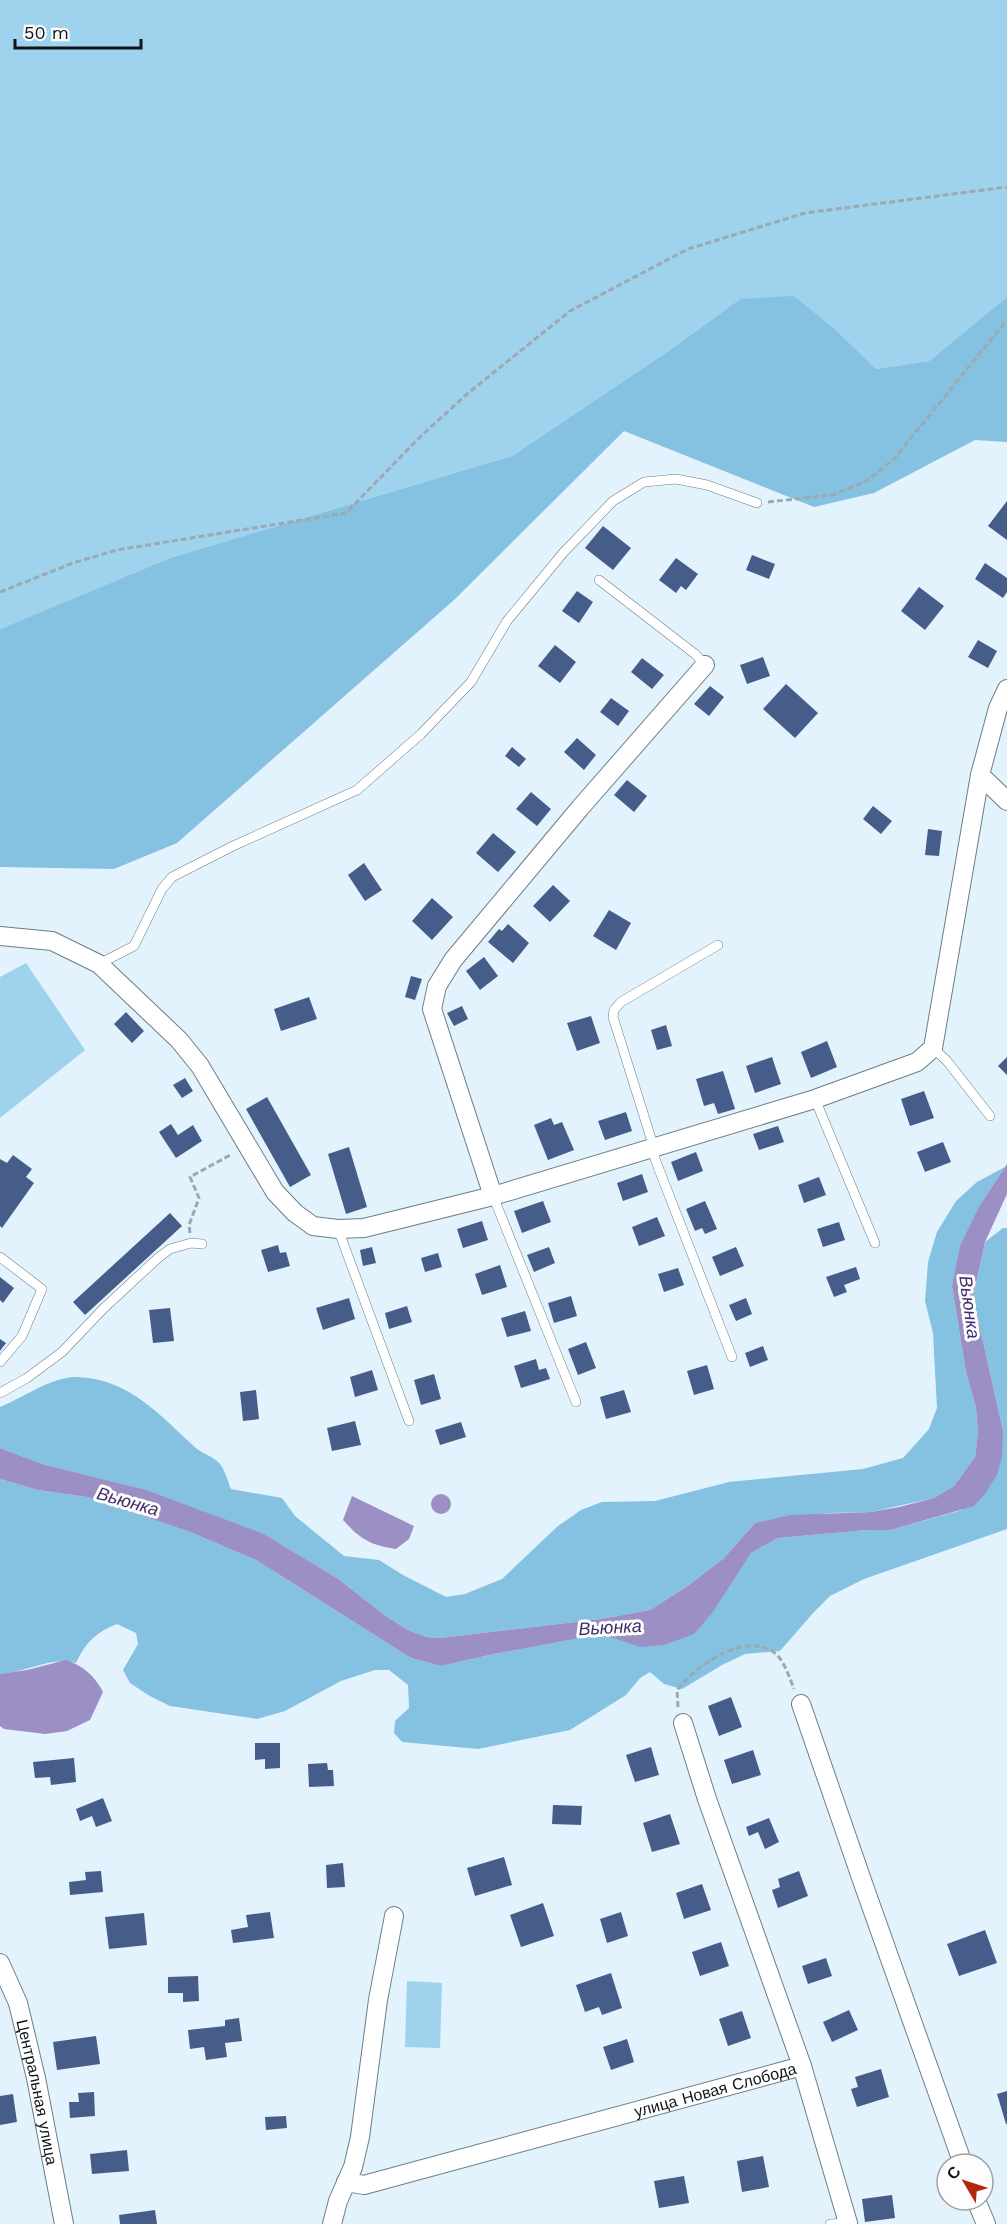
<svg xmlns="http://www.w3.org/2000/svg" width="1007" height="2224" viewBox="0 0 1007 2224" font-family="'Work Sans',sans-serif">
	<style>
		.green { fill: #9ed2ed }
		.forest { fill: #85c1e0 }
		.water { fill: #9c8fc3 }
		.building { fill: #475d89 }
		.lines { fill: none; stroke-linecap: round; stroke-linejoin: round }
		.lane-casing { stroke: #6d7d86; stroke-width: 10 }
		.street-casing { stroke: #6d7d86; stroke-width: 20 }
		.path { stroke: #9ba9b0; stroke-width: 3; stroke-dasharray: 6 3; stroke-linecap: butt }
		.lane { stroke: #fff; stroke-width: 9 }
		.street { stroke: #fff; stroke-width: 18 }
		.labels { text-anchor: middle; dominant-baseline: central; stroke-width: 6; stroke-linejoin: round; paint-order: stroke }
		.street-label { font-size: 16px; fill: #0f1518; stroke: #fdfdfd }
		.water-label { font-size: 18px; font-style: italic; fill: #422e6d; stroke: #fdfdfd }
	</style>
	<rect width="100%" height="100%" fill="#e2f3fd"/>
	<path class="green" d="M0,0H1007V297L929,361L876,369L838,332L740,299L670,350L512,456L170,558L0,629Z
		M26,963L85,1050L0,1118V977Z
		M407,1981L442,1983L440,2048L405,2047Z"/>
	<path class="forest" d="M794,296L838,332L876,369L929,361L1007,297V442L975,440L874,493L814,507L624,431L454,600L177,843L114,869L0,867V629L170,558L512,456L670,350L740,299Z
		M1005,1167L980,1205L952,1286L966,1372L976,1408L978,1432L975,1457L954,1486L934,1498L871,1512L830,1513L755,1523L724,1558L689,1585L650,1610L601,1619L440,1638L426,1637L406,1629L383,1614L337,1578L264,1534L45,1465L0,1448V1407C22,1398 53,1376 77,1377C131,1379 160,1416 197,1449C204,1454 214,1457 220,1464C225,1470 228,1482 231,1489L282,1498L295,1516L344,1556L379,1560L403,1575L446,1597L465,1594L502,1579L558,1526L581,1510L602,1502L655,1501L729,1482L863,1469L903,1458L929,1429L937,1408L933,1333L925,1301L928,1262L937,1232L956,1201L977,1182Z
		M1003,1228H1007V1529L864,1579L830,1596L814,1612L780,1651L745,1654L722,1665L682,1689L664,1684L650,1672L640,1678L626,1695L570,1730L478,1749L402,1742L394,1733L395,1721L409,1708L408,1685L389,1670H375L341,1681L285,1711L257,1719L170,1706L148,1695L130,1683L123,1670L138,1644L136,1633L117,1624C97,1631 84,1644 76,1663C52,1656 25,1673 0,1674V1479L38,1490L87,1497L190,1532L256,1560L411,1658L441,1666L494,1654L602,1634L619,1638L736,1574L751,1553L778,1538L867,1530H891L962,1510L1003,1431L973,1297L985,1242Z"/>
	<path class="water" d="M1007,1164V1194L985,1242L973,1297L1003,1431L1002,1457L997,1475L985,1494L974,1506L891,1530H867L778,1538L751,1553L712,1613L694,1634L664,1645L640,1647L602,1634L494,1654L441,1666L411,1658L256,1560L190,1532L87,1497L38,1490L0,1479V1448L45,1465L146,1490L264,1534L337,1578L383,1614L406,1629L426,1637L440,1638L601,1619L650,1610L689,1585L724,1558L755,1523L791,1515L871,1512L899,1507L934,1498L954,1486L975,1457L978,1432L976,1408L966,1372L952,1286L960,1246L980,1205Z
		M431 1504a10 10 0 1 1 20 0a10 10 0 1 1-20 0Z
		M352,1496L414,1526L409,1539L396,1549C370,1545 360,1539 343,1520Z
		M66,1660C82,1665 96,1677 103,1692L90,1720L67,1731L45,1734L4,1729L0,1726V1674L27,1670Z"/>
	<path class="building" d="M1007,501V540L988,526Z
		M603,526L631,548L613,570L585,548Z
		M752,555L775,564L769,579L746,570Z
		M676,558L698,574L686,590L681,586L676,593L659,580Z
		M985,563L1007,578V592L1003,598L975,579Z
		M919,587L944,606L925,630L901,611Z
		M577,591L593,602L579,623L562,611Z
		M978,640L997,651L988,668L968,657Z
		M555,645L576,662L560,683L538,666Z
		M763,657L770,676L747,684L740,665Z
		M642,658L664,675L652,689L631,672Z
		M786,684L818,713L795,738L763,709Z
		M710,686L724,697L709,716L694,704Z
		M611,698L629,711L618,726L600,712Z
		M577,738L596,755L584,770L564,752Z
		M512,747L526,759L519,767L505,756Z
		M627,780L647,796L634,812L614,795Z
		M531,792L551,809L537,826L516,809Z
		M873,806L892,821L881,834L863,819Z
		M928,829L942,831L939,856L925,855Z
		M493,833L516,852L498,872L476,853Z
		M364,863L382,890L365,901L348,875Z
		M553,885L570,901L550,922L533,906Z
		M432,898L453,917L432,940L412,921Z
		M609,910L631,923L616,950L593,936Z
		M508,924L529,943L513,963L488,942L499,929L502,931Z
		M484,957L498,976L480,990L466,971Z
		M411,976L422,979L415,1000L405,997Z
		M309,997L317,1019L281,1031L274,1009Z
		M462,1006L468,1019L454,1026L447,1013Z
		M126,1012L144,1031L132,1043L114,1024Z
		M591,1016L600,1043L577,1051L567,1023Z
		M666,1025L672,1046L657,1050L651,1030Z
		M827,1041L837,1067L811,1078L801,1052Z
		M772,1057L781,1084L755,1093L746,1066Z
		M1007,1057V1075L998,1066Z
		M723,1071L735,1109L718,1114L714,1103L704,1106L696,1079Z
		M185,1078L193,1091L182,1098L173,1085Z
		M924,1091L934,1118L910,1126L901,1099Z
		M267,1097L311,1175L290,1187L246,1109Z
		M626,1112L632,1131L605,1140L598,1121Z
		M551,1118L554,1125L562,1122L574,1150L548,1160L534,1125Z
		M171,1124L178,1135L193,1125L202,1141L176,1158L159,1132Z
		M778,1126L784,1142L759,1150L753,1134Z
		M943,1142L951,1162L925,1172L917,1152Z
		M349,1147L367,1207L346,1214L328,1154Z
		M696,1152L703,1171L678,1181L671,1162Z
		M13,1155L32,1169L26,1177L34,1183L2,1228L0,1226V1159L7,1163Z
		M642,1174L648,1192L623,1201L617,1183Z
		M819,1177L826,1195L804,1203L798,1185Z
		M543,1201L551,1222L522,1233L514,1211Z
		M705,1201L717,1229L705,1234L702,1228L695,1231L686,1209Z
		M170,1213L182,1226L85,1315L73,1302Z
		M657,1217L665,1236L639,1246L632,1227Z
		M482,1221L488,1240L463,1248L457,1229Z
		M839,1222L845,1240L823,1247L817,1229Z
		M278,1245L280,1253L286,1252L290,1266L268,1272L261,1250Z
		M372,1247L376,1263L363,1266L360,1250Z
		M549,1247L555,1263L534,1272L527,1255Z
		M736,1247L744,1266L720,1276L712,1257Z
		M438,1253L442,1267L425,1272L421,1258Z
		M500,1265L507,1287L482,1295L475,1274Z
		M856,1267L860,1279L844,1285L847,1292L834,1297L826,1277Z
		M678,1268L684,1285L664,1292L658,1274Z
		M0,1277L14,1288L3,1303L0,1300Z
		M571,1296L577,1316L554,1323L548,1303Z
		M349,1298L355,1319L323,1330L316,1308Z
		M746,1298L752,1314L736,1321L729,1305Z
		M407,1306L412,1322L389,1329L385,1313Z
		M170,1308L174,1341L153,1343L149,1310Z
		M525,1311L531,1331L507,1337L501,1318Z
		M0,1339L6,1343L0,1351Z
		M586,1342L596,1368L578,1375L568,1349Z
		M763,1346L768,1360L750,1367L745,1353Z
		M536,1359L539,1370L546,1368L550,1379L521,1388L514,1366Z
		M707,1365L714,1389L694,1395L687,1371Z
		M372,1370L378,1390L355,1397L350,1377Z
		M434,1374L441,1399L421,1405L414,1380Z
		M256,1390L259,1419L243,1421L240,1392Z
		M624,1390L631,1412L606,1419L600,1397Z
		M355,1421L361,1445L332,1451L327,1428Z
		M461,1422L466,1437L440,1445L435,1430Z
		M731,1697L742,1727L719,1736L708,1706Z
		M255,1743H280V1768L265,1769V1759L255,1760Z
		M651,1747L659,1775L635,1782L626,1755Z
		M753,1750L761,1775L732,1784L724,1760Z
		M74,1758L76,1782L51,1785L50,1777L35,1778L33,1762Z
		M327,1763L328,1770H333L334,1786L309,1787L308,1764Z
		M103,1798L112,1821L96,1827L92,1816L80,1821L76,1809Z
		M553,1805L582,1806L581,1825L552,1824Z
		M670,1814L680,1844L652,1852L643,1823Z
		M769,1818L779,1842L765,1849L758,1832L749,1836L746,1827Z
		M504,1857L512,1885L475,1896L467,1868Z
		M343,1863L345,1887L327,1888L326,1865Z
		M101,1871L103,1892L70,1895L69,1882L86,1880L85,1872Z
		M799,1871L808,1896L778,1908L772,1890L780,1887L778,1879Z
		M702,1884L711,1910L684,1919L676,1893Z
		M543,1903L554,1936L521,1947L510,1915Z
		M270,1912L274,1938L233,1943L231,1930L248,1927L246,1915Z
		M621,1912L628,1936L607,1943L600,1919Z
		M144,1913L147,1945L109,1949L105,1917Z
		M985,1930L997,1963L959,1976L947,1944Z
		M721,1942L729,1966L700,1976L692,1952Z
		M826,1958L832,1976L808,1984L802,1966Z
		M611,1973L622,2008L602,2015L599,2007L585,2012L576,1985Z
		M198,1976L199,2001L183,2002V1993H168V1977Z
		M849,2010L858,2030L832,2042L823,2022Z
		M742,2011L751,2038L728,2046L719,2019Z
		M239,2018L242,2041L225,2043L227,2057L206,2060L204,2047L190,2049L188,2030L225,2026V2020Z
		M96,2036L100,2064L57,2070L53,2042Z
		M627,2039L634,2062L611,2070L603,2047Z
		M881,2069L889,2097L857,2107L851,2089L858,2087L855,2077Z
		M1007,2091V2124H1006L997,2094Z
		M94,2092L95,2116L70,2118L69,2102H79L78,2093Z
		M13,2094L17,2122L0,2125V2096Z
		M286,2116L287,2128L266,2130L265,2117Z
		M127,2150L129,2171L92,2174L90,2154Z
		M763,2156L769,2187L742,2192L737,2161Z
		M684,2176L689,2203L659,2208L654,2181Z
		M892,2195L895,2218L865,2222L862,2199Z
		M155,2210L157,2224H120L119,2215Z"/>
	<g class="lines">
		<defs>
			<path id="lane" d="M599,580L695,654L705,665
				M718,945L621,1002L614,1010L613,1017L654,1148L655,1159L732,1357
				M99,964L134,946L162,889L172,877L233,846L357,790L421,734L471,682L507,621L563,553L613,501L644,482L676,479L707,485L757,503
				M933,1048L947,1061L990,1116
				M815,1099L875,1243
				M493,1196L576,1402
				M338,1229L409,1421
				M0,1257L42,1289L22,1336L0,1362
				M0,1393L27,1378L62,1352L104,1308L158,1258L170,1249L191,1243L202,1244
				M830,2224L848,2223"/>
			<g id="street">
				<path d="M980,775L1007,801"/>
				<path d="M0,936L52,941L99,964L179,1040L200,1066L275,1192L295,1213L313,1226L338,1229L364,1228L493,1196L815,1099L917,1062L933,1048L980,775L998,708L1007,689"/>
				<path d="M493,1196L432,1009L437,986L453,960L580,808L705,665"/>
				<path d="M801,1704L865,1889L963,2164"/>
				<path id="s1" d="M0,1963L18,2003L36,2078L64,2224"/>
				<path d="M802,2066L848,2223"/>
				<path id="s2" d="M346,2182L364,2185L802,2066L707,1799L683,1723"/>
				<path d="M976,2200L986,2224"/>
				<path d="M332,2224L338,2201L353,2167L360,2137L378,2000L394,1916"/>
			</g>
		</defs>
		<use href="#lane" class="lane-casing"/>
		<use href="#street" class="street-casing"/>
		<path class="path" d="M768,502L832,495L865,482L893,460L1007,320
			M0,592L73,563L117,550L346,513L419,438L467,394L570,311L688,249L805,213L1007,187
			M190,1233L189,1225L199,1198L190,1177L232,1154
			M678,1707L677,1690C695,1666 749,1628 777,1655C785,1663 790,1679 794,1689"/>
		<use href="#lane" class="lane"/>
		<use href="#street" class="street"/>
	</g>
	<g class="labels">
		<g class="street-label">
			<text stroke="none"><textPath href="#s2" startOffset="382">улица Новая Слобода</textPath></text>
			<text stroke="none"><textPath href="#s1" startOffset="135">Центральная улица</textPath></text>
		</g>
		<g class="water-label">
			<text transform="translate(970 1307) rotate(82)">Вьюнка</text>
			<text transform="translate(128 1501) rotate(16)">Вьюнка</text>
			<text transform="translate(610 1627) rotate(-3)">Вьюнка</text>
		</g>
	</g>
	<g transform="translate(965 2182) rotate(309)"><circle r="28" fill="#fdfdfd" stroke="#9ea0a1" stroke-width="1.5"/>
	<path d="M0-4.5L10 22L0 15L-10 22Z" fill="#b32610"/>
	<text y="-9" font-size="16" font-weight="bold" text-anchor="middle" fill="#0f1518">С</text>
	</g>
	<path d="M15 39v9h126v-9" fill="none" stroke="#0f1518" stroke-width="3"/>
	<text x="24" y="39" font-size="18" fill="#0f1518" stroke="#fdfdfd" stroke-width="4.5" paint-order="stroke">50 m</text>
</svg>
